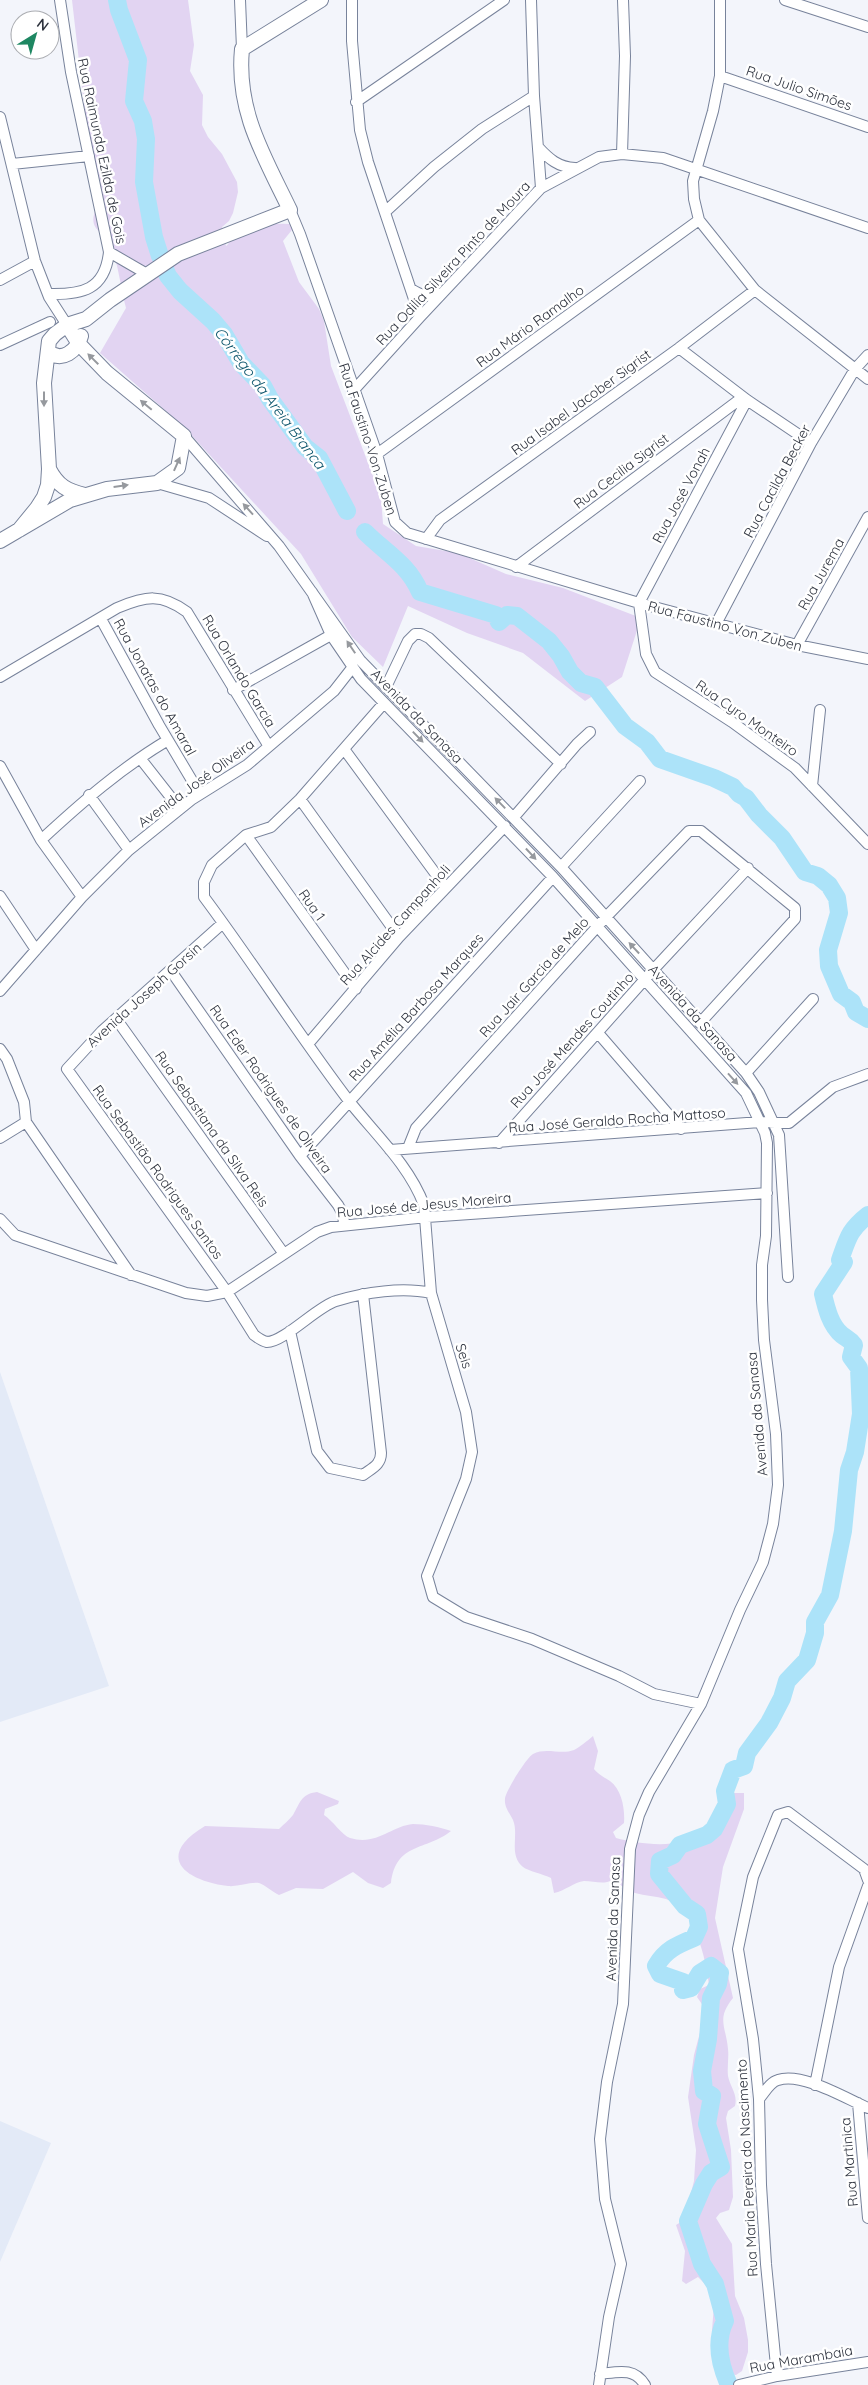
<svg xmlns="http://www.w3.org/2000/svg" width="868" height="2385" viewBox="0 0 868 2385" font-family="Quicksand,sans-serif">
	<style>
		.built { fill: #e3eaf7 }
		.green { fill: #e2d4f2 }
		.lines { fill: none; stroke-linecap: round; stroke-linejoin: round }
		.river { stroke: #ace3f9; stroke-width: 18 }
		.street-casing { stroke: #78839b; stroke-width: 12 }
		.secondary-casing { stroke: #78839b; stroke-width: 16 }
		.street { stroke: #fff; stroke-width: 10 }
		.secondary { stroke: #fff; stroke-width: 14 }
		.oneway { fill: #96999e }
		.labels { text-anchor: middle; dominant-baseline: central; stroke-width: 5; stroke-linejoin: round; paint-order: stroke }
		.street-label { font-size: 14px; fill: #2e333e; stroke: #fff }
		.water-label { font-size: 15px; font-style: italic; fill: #0f576e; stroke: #fff }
	</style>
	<rect width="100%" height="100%" fill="#f3f5fb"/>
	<path class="built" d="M0,1372L109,1686L0,1722Z
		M0,2121L51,2143L0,2262Z"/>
	<path class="green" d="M72,0H188L194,45L190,71L203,95L202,125L208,137L222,154L237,182L238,192L233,213L229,221L222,227L226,246C229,244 230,240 234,238C251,227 276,221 296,225L283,241L299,282L319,309L324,321L331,366L381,497L383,524L416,546L458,553L506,574L563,588L641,618L622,677L585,701L523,653L467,633L408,606L383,667L352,637L301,554L183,426L100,353L126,308C121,289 118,263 111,246C103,230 87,230 96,209Z
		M593,1736L598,1751L594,1769C599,1775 604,1777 610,1781C622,1790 625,1809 624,1823L613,1832L616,1838C639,1844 680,1850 699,1833C712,1822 718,1806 729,1793H744V1809L723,1867L715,1918L733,1998C716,2019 726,2026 728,2049C729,2058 727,2067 728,2076C730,2087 738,2094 735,2106L728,2111L726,2118L731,2150L733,2197L729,2210L720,2213L716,2218L732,2244L735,2296L744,2318L748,2340V2352L742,2371L736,2375L725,2373L718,2359L712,2330L714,2305L706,2285L698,2277L686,2284L682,2281L685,2251L676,2225L684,2220L694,2181L696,2150L688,2097L694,2055L706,2010L697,1997L700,1989L709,1985C706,1959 695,1909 666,1899C656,1896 645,1896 635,1893C627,1890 619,1884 612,1880C604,1885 594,1881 584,1881C574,1882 565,1891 554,1893L551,1878C543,1874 528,1871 523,1867C509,1855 518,1838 514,1823C512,1815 504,1809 505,1799C505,1792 527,1757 533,1754C546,1747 561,1755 574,1750C580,1747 587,1741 593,1736Z
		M317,1792L339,1801L338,1804L325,1809L324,1815C333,1821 342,1835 350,1838C377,1846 391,1826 413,1824C426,1824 439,1827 451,1831C426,1851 396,1842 391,1883L383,1888L368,1883L353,1872L323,1889L296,1888L279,1895C273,1892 265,1885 259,1883C249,1882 238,1887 228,1886C183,1880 155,1856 205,1826L279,1829C283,1825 289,1820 293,1815C300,1803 301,1794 317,1792Z"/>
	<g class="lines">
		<path class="river" d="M117,0L119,10L138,60L134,101L143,121L146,139L144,182L154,237L160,256
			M165,269L168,276L180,291L213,321L224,334L241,363L263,386L270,399L305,447L319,458L347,511
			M365,532C386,553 408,564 420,592L496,615L499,622L507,615L517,616L549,641L561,656L570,672L581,683L595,687L625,726L647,742L660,759L714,778L733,787L739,794L746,798L759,815L782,838L805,872L818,876L829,885L837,898L839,913L828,950L829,966L841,994L852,1002L856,1012L868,1019
			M729,2385C720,2365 715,2341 725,2321L715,2284L702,2264L688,2221L704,2184L711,2173L721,2167L707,2124L712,2096L704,2091L702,2071L708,2039L711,1998L718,1984L720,1973L711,1966L700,1973L691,1988L683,1990V1982L660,1974L656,1966C665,1950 677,1945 694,1938L699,1927L697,1914L685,1906L659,1874L660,1861L673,1855L680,1845L707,1835L714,1829L727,1804L725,1791L733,1770L744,1766L747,1753L769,1723L782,1698L787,1681L807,1660L815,1633V1622L830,1595L843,1531L849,1470L855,1452L861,1414L859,1368L851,1357L854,1345C850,1339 847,1339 842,1335C830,1325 826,1307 823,1294L844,1262L840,1260C848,1238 849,1230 868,1215"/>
		<defs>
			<path id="street" d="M240,0L242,49
				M352,0V41L360,130L368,162L420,317
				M531,0L534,96L541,188
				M720,0V76L713,111L693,181L694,199L699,220L755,290L868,379
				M785,0L868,27
				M720,76L868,127
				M356,102L504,0
				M0,117L35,261L49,297L67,325
				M538,147C549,159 558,167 575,168
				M622,154L625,56L623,0
				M12,164L89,156
				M290,210L300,234L377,454L395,522L407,533L639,603L797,645L868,659
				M385,212L434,167L482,129L534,96
				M109,252L147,274
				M0,280L35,261
				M411,289C422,296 429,298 442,293
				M48,294C82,295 105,290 109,252L71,72L60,0
				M0,345L50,322
				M679,348L747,400L811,443
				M353,391L420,317L541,188L599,157L622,154L663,158L868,228
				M747,400L639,603L646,654L655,672L732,722L795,768L868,844
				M184,436L279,546L360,660L561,867L746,1073L759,1092L779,1135L788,1277
				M377,454L699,220
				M157,483L209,498L267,536
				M426,539L440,520L679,348L755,290
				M516,567L743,397
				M312,592L331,635L361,679L553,877L746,1093L765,1133L767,1143L766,1236L762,1265V1300L764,1340L776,1434L778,1485L773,1524L763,1562L740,1610L701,1704L649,1792L639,1815L630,1849L623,2004L607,2082L600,2139L605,2199L621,2264L609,2317L599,2385
				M101,619L159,725L200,794
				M716,624L811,443L855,369L868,355
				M797,645L868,517
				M0,677L117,608C146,596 161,593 187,612L268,745
				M386,687L408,641L415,634H421L429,638L561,764
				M233,690L331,635
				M384,703L300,799L271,827L246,835L212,865L204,882V897C254,964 298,1034 349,1101C375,1134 409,1165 424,1205L431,1293L466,1412L472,1452L466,1479L427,1576L433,1597L466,1617L532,1639L619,1676L654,1694L701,1704
				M344,749L446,888
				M140,758L180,809
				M0,766L41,840L82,897
				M812,786L820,710
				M89,795L129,850
				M300,799L399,937
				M514,817L577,744L590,732
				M246,835L356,989
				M41,840C81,803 121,768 168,740
				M561,867L640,781
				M0,896L36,950
				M223,923L102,1031L67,1069L227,1292L254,1335C258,1338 262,1341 267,1342C284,1342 318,1306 336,1301C365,1292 403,1287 431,1293
				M171,971L300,1156L338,1205L343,1214L344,1224
				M0,991L82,897L129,850L191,800L247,765L334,691L352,668
				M117,1020L284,1254
				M598,1033L681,1129
				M308,1044L399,937L505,826
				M0,1049L7,1059L24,1102L26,1122L0,1138
				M746,1073L813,999
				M26,1122L131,1275
				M499,1143L654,969L748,868
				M408,1148L416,1128L605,918L689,831H701L795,908V919L700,1023
				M390,1150L760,1122L789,1123L833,1087L868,1074
				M300,1156L553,877
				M0,1219L15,1235L186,1293L207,1296L227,1292L317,1232L331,1227L427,1217L767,1193
				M290,1331L317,1451L330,1468L363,1475C372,1468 381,1465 381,1453L363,1294
				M815,2085L839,1967L868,1886
				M759,2099C765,2092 770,2082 778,2080C802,2072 845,2098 868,2108
				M858,2103L868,2218
				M600,2374C618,2372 634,2367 645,2385
				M777,2376L766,2264L761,2185L759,2099L753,2039L738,1949L753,1877L778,1815L788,1812L864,1869L868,1880
				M739,2385L777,2376L868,2362"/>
			<path id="secondary" d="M48,351C61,364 78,350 81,336
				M49,469C58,486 67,491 85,495
				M19,530L37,508L44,497L48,485L49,469L44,383L49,341L55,334L67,325L86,319L110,300L178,254L290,210C264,156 236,111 242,49L321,0
				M0,541L70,500L107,489L157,483L178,468L184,436L107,373L79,344L67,325"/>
		</defs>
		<use href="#street" class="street-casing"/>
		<use href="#secondary" class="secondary-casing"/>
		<use href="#street" class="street"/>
		<use href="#secondary" class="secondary"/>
	</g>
	<defs><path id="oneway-solid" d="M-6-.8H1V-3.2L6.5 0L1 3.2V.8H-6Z" transform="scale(1.25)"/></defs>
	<g class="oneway">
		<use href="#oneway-solid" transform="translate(93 359) rotate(-135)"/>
		<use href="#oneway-solid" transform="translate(44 399) rotate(90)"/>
		<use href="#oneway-solid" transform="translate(146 405) rotate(-140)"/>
		<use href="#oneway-solid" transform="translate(177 464) rotate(-66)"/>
		<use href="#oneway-solid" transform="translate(121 486) rotate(-8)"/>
		<use href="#oneway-solid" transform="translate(248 509) rotate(-132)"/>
		<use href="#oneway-solid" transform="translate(351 647) rotate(-124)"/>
		<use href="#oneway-solid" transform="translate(418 737) rotate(46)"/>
		<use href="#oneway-solid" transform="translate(500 803) rotate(-134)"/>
		<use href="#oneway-solid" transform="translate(531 854) rotate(47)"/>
		<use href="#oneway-solid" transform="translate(634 948) rotate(-133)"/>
		<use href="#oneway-solid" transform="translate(733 1079) rotate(48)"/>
	</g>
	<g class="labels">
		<g class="street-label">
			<text transform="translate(799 88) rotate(19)">Rua Julio Simões</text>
			<text transform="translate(102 151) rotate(78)">Rua Raimunda Ezilda de Gois</text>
			<text transform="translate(453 263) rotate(-47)">Rua Odilia Silveira Pinto de Moura</text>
			<text transform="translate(530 326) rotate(-36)">Rua Mário Ramalho</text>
			<text transform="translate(581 402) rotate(-36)">Rua Isabel Jacober Sigrist</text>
			<text transform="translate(368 439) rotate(72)">Rua Faustino Von Zuben</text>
			<text transform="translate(621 471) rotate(-37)">Rua Cecilia Sigrist</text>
			<text transform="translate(777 481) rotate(-62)">Rua Cacilda Becker</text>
			<text transform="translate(681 495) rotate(-62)">Rua José Vonah</text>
			<text transform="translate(821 574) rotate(-61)">Rua Jurema</text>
			<text transform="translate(725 626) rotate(15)">Rua Faustino Von Zuben</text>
			<text transform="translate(239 671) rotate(59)">Rua Orlando Garcia</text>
			<text transform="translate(155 687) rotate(61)">Rua Jonatas do Amaral</text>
			<text transform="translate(417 716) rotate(46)">Avenida da Sanasa</text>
			<text transform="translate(747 718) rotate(35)">Rua Cyro Monteiro</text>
			<text transform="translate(196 783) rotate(-36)">Avenida José Oliveira</text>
			<text transform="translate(312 905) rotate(55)">Rua 1</text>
			<text transform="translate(395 925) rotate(-48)">Rua Alcides Campanholi</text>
			<text transform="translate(534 977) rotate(-48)">Rua Jair Garcia de Melo</text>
			<text transform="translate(144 995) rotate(-42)">Avenida Joseph Gorsin</text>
			<text transform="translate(416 1007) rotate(-48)">Rua Amélia Barbosa Marques</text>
			<text transform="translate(693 1013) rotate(48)">Avenida da Sanasa</text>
			<text transform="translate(572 1040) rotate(-48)">Rua José Mendes Coutinho</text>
			<text transform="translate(271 1089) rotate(55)">Rua Eder Rodrigues de Oliveira</text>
			<text transform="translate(617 1120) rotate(-4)">Rua José Geraldo Rocha Mattoso</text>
			<text transform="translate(212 1129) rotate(55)">Rua Sebastiana da Silva Reis</text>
			<text transform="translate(158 1172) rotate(54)">Rua Sebastião Rodrigues Santos</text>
			<text transform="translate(424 1205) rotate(-5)">Rua José de Jesus Moreira</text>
			<text transform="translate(464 1356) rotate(72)">Seis</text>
			<text transform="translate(757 1414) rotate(-95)">Avenida da Sanasa</text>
			<text transform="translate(613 1919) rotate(-88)">Avenida da Sanasa</text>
			<text transform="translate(849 2162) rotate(-95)">Rua Martinica</text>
			<text transform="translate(747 2168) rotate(-93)">Rua Maria Pereira do Nascimento</text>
			<text transform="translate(801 2359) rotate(-10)">Rua Marambaia</text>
		</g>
		<g class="water-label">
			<text transform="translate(270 398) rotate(53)">Córrego da Areia Branca</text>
		</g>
	</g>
	<g transform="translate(35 35) rotate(37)"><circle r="24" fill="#ffffff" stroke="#abadb2"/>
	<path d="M0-4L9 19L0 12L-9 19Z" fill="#1e8762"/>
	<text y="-8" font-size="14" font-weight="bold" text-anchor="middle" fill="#2e333e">N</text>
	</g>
</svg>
